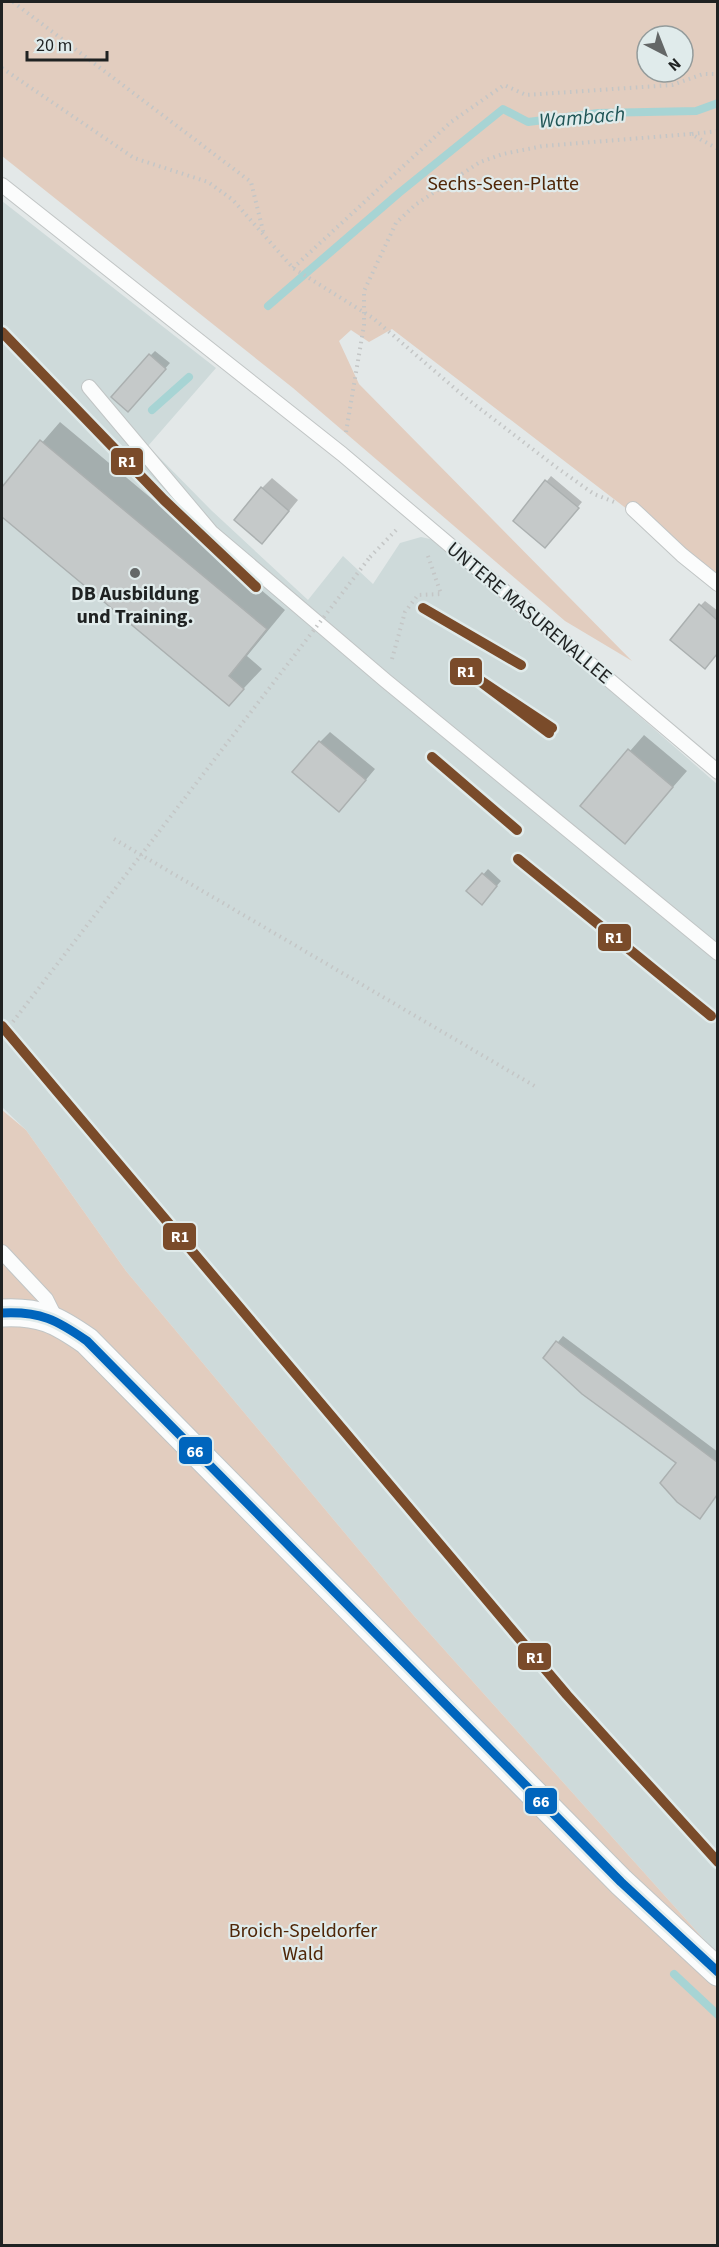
<svg xmlns="http://www.w3.org/2000/svg" width="719" height="2247" viewBox="0 0 719 2247" font-family="'Source Sans 3',sans-serif">
	<style>
		.built { fill: #cedada }
		.green { fill: #e2cdbf; fill-rule: evenodd }
		.shadow { fill: #0003 }
		.lines { fill: none; stroke-linecap: round; stroke-linejoin: round }
		.stream { stroke: #a7d4d4; stroke-width: 8 }
		.building { fill: #c5c9c9; stroke: #abb0b0; stroke-width: 1.5 }
		.lane-casing { stroke: #c1c5c5; stroke-width: 16 }
		.street-casing { stroke: #c1c5c5; stroke-width: 29 }
		.path { stroke: #c4c6c6; stroke-width: 4; stroke-dasharray: 1.5 4.5; stroke-linecap: butt }
		.lane { stroke: #fbfcfc; stroke-width: 14 }
		.street { stroke: #fbfcfc; stroke-width: 27 }
		.path-bridge { stroke: #c4c6c6; stroke-width: 4; stroke-dasharray: 1.5 4.5; stroke-linecap: butt }
		.bus-1-casing { stroke: #e0ebeb; stroke-width: 14 }
		.bus-1 { stroke: #0065bd; stroke-width: 9 }
		.rail-1-casing { stroke: #e0ebeb; stroke-width: 15 }
		.rail-1 { stroke: #7a4b2a; stroke-width: 10 }
		.poi-dot { fill: #646767; stroke: #e0ebeb; stroke-width: 2 }
		.labels { text-anchor: middle; dominant-baseline: central; stroke-width: 4.5; stroke-linejoin: round; paint-order: stroke }
		.park-label { font-size: 20px; fill: #4f2607; stroke: #e0ebeb }
		.poi-label { font-size: 20px; font-weight: bold; fill: #1f2222; stroke: #e0ebeb }
		.street-label { font-size: 20px; fill: #1f2222; stroke: #e0ebeb }
		.water-label { font-size: 21px; font-style: italic; fill: #215657; stroke: #e0ebeb }
		.line-badge { stroke: #e0ebeb; stroke-width: 2 }
		.badge-label { font-size: 16px; text-anchor: middle; font-weight: bold; fill: #fff }
	</style>
	<rect width="100%" height="100%" fill="#e3e8e8"/>
	<path class="built" d="M2,201L216,368L148,446L211,510L308,600L343,556L373,584L400,543L421,537L439,541L717,784V1954L415,1617L126,1271L26,1130L2,1107Z"/>
	<path class="green" d="M2,2H717V578L392,329L369,342L351,330L339,341L359,384L632,661L565,621L293,388L2,156ZM647,36H683V72H647Z
		M2,1110L26,1130L126,1271L415,1617L717,1954V2245H2Z"/>
	<path class="shadow" d="M155,351L170,363L133,405L151,355Z
		M60,422L285,610L247,656L262,669L229,704L2,515V489Z
		M551,476L582,502L550,541L515,521Z
		M272,478L298,500L272,532L262,488Z
		M705,601L718,611V653L709,662L700,606Z
		M330,732L375,769L349,800L320,742Z
		M644,735L687,771L625,842L582,806Z
		M488,869L501,881L486,898L469,891Z
		M563,1336L718,1452V1494L705,1511L678,1463L545,1358Z"/>
	<g class="lines">
		<path class="stream" d="M268,306L399,193L503,109L528,122L598,113L696,111L718,103
			M152,410L189,377
			M674,1974L718,2015"/>
	</g>
	<path class="building" d="M149,354L166,369L128,412L111,397Z
		M40,440L267,629L229,676L244,689L229,706L2,517V487Z
		M545,480L579,508L545,548L513,521Z
		M261,487L289,511L262,544L234,520Z
		M699,604L717,620V654L705,669L670,640Z
		M319,741L366,780L339,812L292,772Z
		M628,749L673,787L625,844L580,806Z
		M482,873L497,886L482,905L466,891Z
		M556,1341L717,1462V1495L700,1519L677,1502L660,1483L676,1463L582,1394L543,1358Z"/>
	<g class="lines">
		<defs>
			<path id="lane" d="M2,185L342,454L718,772
				M89,387L211,532L386,681L718,953
				M633,509L682,555L718,584
				M2,1252L46,1299L56,1319"/>
			<path id="street" d="M2,1313C40,1311 57,1320 87,1341L621,1882L718,1972"/>
		</defs>
		<use href="#lane" class="lane-casing"/>
		<use href="#street" class="street-casing"/>
		<path class="path" d="M13,2L251,182L264,235
			M2,68L134,158L208,182L233,200L293,268L373,318L466,398L556,467L594,494L614,502
			M692,134L718,131
			M293,268L451,122L504,85L526,95L672,85L703,74H718
			M346,432L364,325V291L396,223L415,205L480,162L503,154L543,146L691,134L718,149
			M370,557L399,527
			M392,659L405,612L418,595L441,594L427,553
			M114,839L538,1088"/>
		<use href="#lane" class="lane"/>
		<use href="#street" class="street"/>
		<path class="path-bridge" d="M2,1036L370,557"/>
		<defs>
			<path id="bus-1" d="M2,1313C40,1311 57,1320 87,1341L621,1882L718,1972"/>
		</defs>
		<use href="#bus-1" class="bus-1-casing"/>
		<use href="#bus-1" class="bus-1"/>
		<defs>
			<path id="rail-1" d="M2,332L164,500L256,587
				M423,608L521,665
				M549,733L466,671L552,728
				M432,757L517,830
				M518,859L711,1016
				M2,1026L567,1695L718,1862"/>
		</defs>
		<use href="#rail-1" class="rail-1-casing"/>
		<use href="#rail-1" class="rail-1"/>
	</g>
	<circle class="poi-dot" cx="135" cy="573" r="6"/>
	<g class="labels">
		<g class="park-label">
			<text x="503" y="184">Sechs-Seen-Platte</text>
			<text x="303" y="1931">Broich-Speldorfer<tspan x="303" dy="23">Wald</tspan></text>
		</g>
		<g class="poi-label">
			<text x="135" y="594">DB Ausbildung<tspan x="135" dy="23">und Training.</tspan></text>
		</g>
		<g class="street-label">
			<text transform="translate(529 613) rotate(40)">UNTERE MASURENALLEE</text>
		</g>
		<g class="water-label">
			<text transform="translate(582 117) rotate(-5)">Wambach</text>
		</g>
	</g>
	<g class="line-badge">
		<rect x="110" y="447" width="34" height="29" rx="6" fill="#7a4b2a"/>
		<rect x="449" y="657" width="34" height="29" rx="6" fill="#7a4b2a"/>
		<rect x="597" y="923" width="35" height="29" rx="6" fill="#7a4b2a"/>
		<rect x="162" y="1222" width="35" height="29" rx="6" fill="#7a4b2a"/>
		<rect x="178" y="1436" width="35" height="29" rx="6" fill="#0065bd"/>
		<rect x="517" y="1642" width="35" height="29" rx="6" fill="#7a4b2a"/>
		<rect x="524" y="1787" width="34" height="28" rx="6" fill="#0065bd"/>
	</g>
	<g class="badge-label">
		<text x="127" y="467">R1</text>
		<text x="466" y="677">R1</text>
		<text x="614" y="943">R1</text>
		<text x="180" y="1242">R1</text>
		<text x="195" y="1457">66</text>
		<text x="535" y="1663">R1</text>
		<text x="541" y="1807">66</text>
	</g>
	<rect width="719" height="2247" fill="none" stroke="#1f2222" stroke-width="6"/>
	<g transform="translate(665 54) rotate(138)"><circle r="28" fill="#e0ebeb" stroke="#939b9b" stroke-width="1.5"/>
	<path d="M0-4.5L10 22L0 15L-10 22Z" fill="#646767"/>
	<text y="-9" font-size="16" font-weight="bold" text-anchor="middle" fill="#1f2222">N</text>
	</g>
	<path d="M27 51v9h80v-9" fill="none" stroke="#1f2222" stroke-width="3"/>
	<text x="36" y="51" font-size="18" fill="#1f2222" stroke="#e0ebeb" stroke-width="4.5" paint-order="stroke">20 m</text>
</svg>
